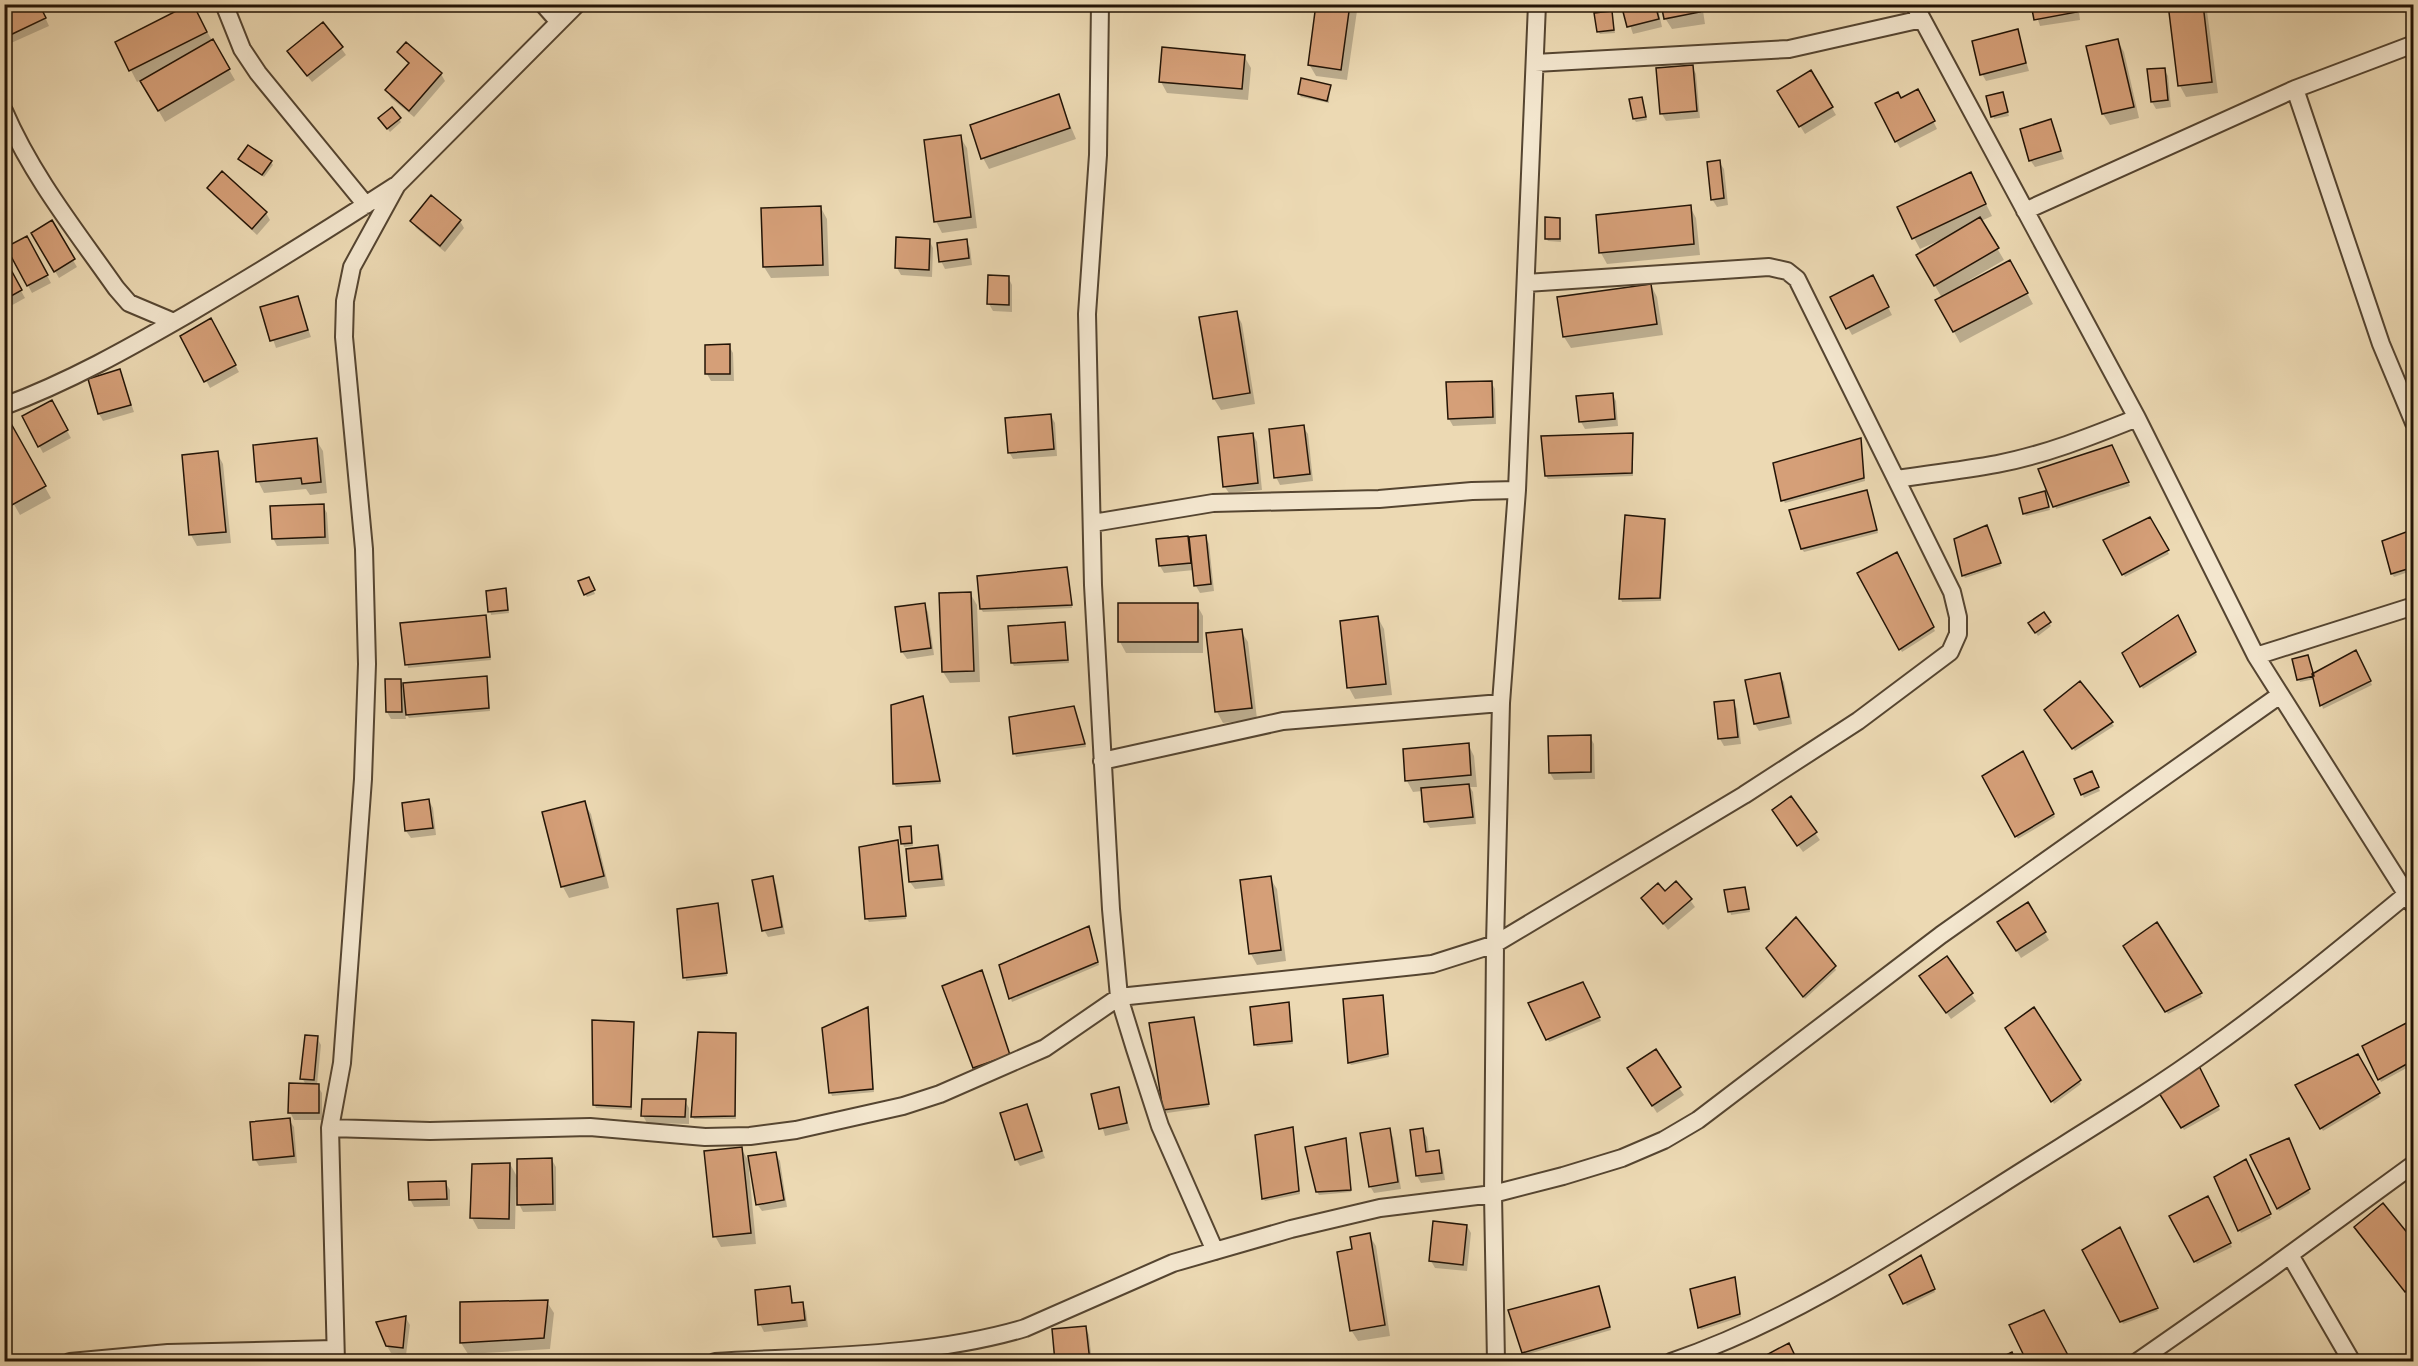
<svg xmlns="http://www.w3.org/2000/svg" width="2418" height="1366" viewBox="0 0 2418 1366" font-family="'IM FELL English',serif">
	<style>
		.shadow { fill: #0003 }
		.building { fill: #d59f78; stroke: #231406; stroke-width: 1.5 }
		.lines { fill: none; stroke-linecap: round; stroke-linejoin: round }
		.minor-casing { stroke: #554531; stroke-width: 20 }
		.minor { stroke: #f3e6ce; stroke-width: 16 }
	</style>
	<rect width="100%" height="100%" fill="#ecd9b3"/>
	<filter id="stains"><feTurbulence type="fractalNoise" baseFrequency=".00333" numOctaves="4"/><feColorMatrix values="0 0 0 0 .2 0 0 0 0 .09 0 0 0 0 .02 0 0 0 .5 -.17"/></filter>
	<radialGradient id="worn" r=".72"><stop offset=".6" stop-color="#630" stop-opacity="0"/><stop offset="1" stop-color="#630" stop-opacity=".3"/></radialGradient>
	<path class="shadow" d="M4,4H39L49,26L11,43L4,31Z
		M1317,4H1358L1347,80L1316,76L1309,64Z
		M1623,4H1657L1662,27L1633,34Z
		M1663,4H1702L1705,24L1672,29L1665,18Z
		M2033,4H2078L2080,20L2040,26Z
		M2169,4H2204L2207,11L2218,93L2186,97L2180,86Z
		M1611,13L1615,33L1600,34L1598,31Z
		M198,16L235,80L165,122L141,80L137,82L117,43Z
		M2017,31L2029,71L1986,81L1982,74Z
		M2117,40L2124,52L2139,118L2110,125L2103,114L2088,47Z
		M341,48L346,55L312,82L293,58Z
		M399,52L441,74L445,81L414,117L391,98L387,90L409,65Z
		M1244,56L1251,68L1248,100L1167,93L1161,82Z
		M1692,66L1696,74L1700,118L1666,121L1662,114L1658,69Z
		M2164,69L2168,76L2171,107L2156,109L2152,102Z
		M1811,72L1836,115L1805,134L1779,91Z
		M1330,86L1329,103L1301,97L1299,94Z
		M2002,93L2009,116L1994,119L1993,116Z
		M1058,96L1076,139L989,169L983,158Z
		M1642,98L1647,120L1636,122L1634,119Z
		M1922,98L1937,129L1900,148L1896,141L1901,100Z
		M399,119L401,122L390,132L382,122Z
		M2050,121L2064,159L2035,167L2030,160Z
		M960,137L967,148L977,228L942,233L936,221Z
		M240,159L271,162L273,165L264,177Z
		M1719,162L1724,169L1728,205L1717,207L1712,199Z
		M1971,174L1992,216L1981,221L2004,260L1968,281L1969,283L2016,273L2033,304L1960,343L1937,301L1942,298L1918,256L1939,243L1938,241L1920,249L1914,238Z
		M209,188L266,213L270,220L257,235L213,195Z
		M1690,207L1696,218L1700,255L1607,264L1601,253Z
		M821,208L827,219L829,276L771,278L764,267Z
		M1559,219L1561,242L1548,241L1546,238Z
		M412,221H460L464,228L445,252L416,228Z
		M51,223L77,267L59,278L33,233Z
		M27,238L51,283L32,293L8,248Z
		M929,240L933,248L932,277L901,275L897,268Z
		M966,241L970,248L972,265L945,269L941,261Z
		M4,260L25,298L7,308L4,304Z
		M1008,277L1012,285V312L993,311L989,304Z
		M1876,284L1892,315L1852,335L1832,298Z
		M1651,285L1657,297L1663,335L1571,348L1564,337Z
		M297,298L311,337L276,348L262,308Z
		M1236,312L1242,324L1255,404L1221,410L1214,399Z
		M210,320L239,372L210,388L182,336Z
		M729,346L733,353L734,381H711L707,374Z
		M120,371L134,412L103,421L99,414Z
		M1491,382L1495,389L1496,424L1453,426L1449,419Z
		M1612,394L1616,401L1618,426L1585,429L1581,422Z
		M51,402L71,438L43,453L24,417Z
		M4,414L51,498L20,515L4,487Z
		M1051,416L1055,423L1057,456L1013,459L1009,452Z
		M1303,427L1308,434L1313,481L1280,485L1276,477Z
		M1253,434L1257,442L1262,490L1229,493L1224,486Z
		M1632,435L1633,476L1548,479L1546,476Z
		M316,440L323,451L327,493L310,495L306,489L264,493L258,481Z
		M1860,440L1865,481L1785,503L1783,500Z
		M2111,447L2130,486L2056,509L2055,506Z
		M217,453L223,464L231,543L197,546L191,535L183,456Z
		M2045,492L2050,510L2026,516L2024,513Z
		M1868,495L1878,533L1804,552L1802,549Z
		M323,506L327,513L329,544L277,546L273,538Z
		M1627,517L1664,520L1666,523L1661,601L1622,602L1621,599Z
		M2149,519L2169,554L2125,577L2105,541Z
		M4,520L9,530L4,533Z
		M1988,530L2001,566L1965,578L1963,575Z
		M2414,530V570L2394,577L2392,574Z
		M1205,536L1209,544L1214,591L1200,593L1196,586L1194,570L1164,573L1160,566L1157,540Z
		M1896,554L1935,631L1902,652L1859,573Z
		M1066,568L1072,608L983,612L981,609Z
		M590,582L595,594L587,597L585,594Z
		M505,590L509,613L491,615L487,592Z
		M970,593L977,605L980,682L950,683L943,672Z
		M924,605L928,612L934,655L907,659L902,652Z
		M1197,605L1203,616V653H1126L1120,642Z
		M2043,614L2051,626L2038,636L2030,624Z
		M486,616L491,660L408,668L402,624Z
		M2177,617L2197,655L2143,689L2124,654Z
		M1378,618L1384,629L1392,695L1355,699L1349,688Z
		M1065,624L1069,663L1014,666L1012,663Z
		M1241,631L1248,642L1257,719L1223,723L1217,712Z
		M2356,652L2372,685L2323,709L2315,679L2300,682L2299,679L2308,657L2313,675Z
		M1779,675L1784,682L1792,724L1759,731L1755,724Z
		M486,677L490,711L409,718L405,712L406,719H391L387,712L401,681L403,684Z
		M2079,684L2114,726L2075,751L2046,710Z
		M922,698L941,784L896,787L894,784Z
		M1733,702L1737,709L1741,744L1724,746L1720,739L1716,703Z
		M1075,710L1086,747L1016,757L1015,754Z
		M1590,737L1594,744L1595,779L1554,780L1550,773V738Z
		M1468,744L1474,756L1477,787H1470L1473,792L1476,824L1430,828L1425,821L1422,791L1413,792L1407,781Z
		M2023,753L2055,817L2018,839L1984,777Z
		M2093,776L2100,791L2084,798L2076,780Z
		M429,801L433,808L436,835L411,838L406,831Z
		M584,803L591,814L609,888L569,898L563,887Z
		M1778,817L1815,833L1820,840L1803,852Z
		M910,828L913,846L904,847L903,843Z
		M897,841L906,919L869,922L867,919Z
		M937,847L941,854L945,886L915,889L910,882Z
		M772,877L776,885L785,934L768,937L764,930Z
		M1270,878L1277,889L1286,961L1257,965L1251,954Z
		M1745,888L1750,912L1731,915L1726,891Z
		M1665,893L1690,900L1695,907L1668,930L1643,898Z
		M718,904L727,976L686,981L679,911Z
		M2028,904L2049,940L2021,958L1999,922Z
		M2156,924L2202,997L2168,1014L2125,946Z
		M1090,931L1099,965L1012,1002L1000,966Z
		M1769,951L1834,967L1836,970L1805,999Z
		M1947,958L1976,1001L1951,1019L1925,983Z
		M983,975L1011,1058L976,1070L974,1067Z
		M1582,983L1601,1021L1549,1042L1530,1004Z
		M1382,997L1389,1057L1351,1065L1349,1062Z
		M1288,1003L1293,1044L1257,1047L1255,1044Z
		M868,1009L874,1092L832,1096L831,1093Z
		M2034,1009L2081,1084L2054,1104L2007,1029Z
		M2414,1021V1064L2381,1082L2364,1046Z
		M1195,1022L1209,1107L1167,1113L1165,1110Z
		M633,1024L632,1110L596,1108L594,1104Z
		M735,1035L736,1119H694L692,1116Z
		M317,1038L321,1045L317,1085L322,1093V1120H294L290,1112L306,1085L302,1078Z
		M2357,1056L2380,1097L2323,1131L2297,1085Z
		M2199,1068L2220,1110L2184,1130L2161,1094Z
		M1633,1076L1679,1088L1684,1095L1657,1113Z
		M1118,1089L1130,1130L1105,1136L1093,1095Z
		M685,1101L689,1108V1124L647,1123L643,1116Z
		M1026,1106L1045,1158L1020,1166L1016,1159Z
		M289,1120L294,1127L297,1163L259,1166L255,1159Z
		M1293,1129L1300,1194L1265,1201L1263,1198Z
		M1389,1130L1393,1137L1401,1189L1374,1193L1370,1186Z
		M1422,1130L1427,1137L1429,1153L1438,1152L1442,1159L1445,1180L1421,1183L1417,1176Z
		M1345,1140L1351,1192L1319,1195L1317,1192Z
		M2290,1143L2310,1193L2279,1211L2252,1156Z
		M741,1148L748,1160L756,1244L721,1247L715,1236Z
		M776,1154L780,1161L787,1207L762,1211L757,1204Z
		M552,1160L556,1167V1211L523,1212L519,1204V1187H516L515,1229H478L472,1218L510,1164L519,1180Z
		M2245,1161L2271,1218L2241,1233L2216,1178Z
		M445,1182L450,1190V1206L414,1207L410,1199Z
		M2208,1198L2232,1247L2197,1264L2171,1217Z
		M1467,1226L1471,1233L1467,1271L1435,1268L1431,1261Z
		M2355,1227L2414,1243L2413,1302L2362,1238Z
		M2119,1229L2158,1311L2123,1324L2084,1251Z
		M1369,1235L1376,1246L1390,1336L1358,1341L1351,1330L1354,1251Z
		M1922,1260L1935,1292L1907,1306L1891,1276Z
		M1734,1279L1741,1317L1701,1330L1699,1327Z
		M789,1288L794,1304H802L806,1311L808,1327L764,1332L760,1324Z
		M1600,1291L1611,1330L1525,1355L1523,1352Z
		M547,1302L554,1313L550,1349L468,1354L461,1343Z
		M406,1318L410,1325L406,1355L391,1353L387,1346Z
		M1085,1327L1089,1335L1092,1362H1057Z
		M1760,1356L1762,1362H1750Z"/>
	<path class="building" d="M4,4H39L46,18L6,37Z
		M190,4H193L207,32L129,71L115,42Z
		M1316,4H1350L1341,70L1308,65Z
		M1621,4H1655L1659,19L1627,27Z
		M1661,4H1698L1700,12L1664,19Z
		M2031,4H2076L2077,12L2034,20Z
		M2168,4H2203L2212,82L2178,86Z
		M1612,11L1614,30L1597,32L1594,13Z
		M323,22L343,47L307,76L287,51Z
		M2018,29L2026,63L1980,75L1972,41Z
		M213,39L230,69L158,111L140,81Z
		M2118,39L2134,107L2102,114L2086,46Z
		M406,42L442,73L409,111L385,90L409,63L397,52Z
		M1162,47L1245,55L1242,89L1159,82Z
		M1693,65L1697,111L1660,114L1656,68Z
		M2165,68L2168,100L2151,102L2147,69Z
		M1811,70L1833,107L1799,127L1777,91Z
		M1301,78L1331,85L1327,101L1298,94Z
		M1918,89L1935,121L1895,142L1875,103L1898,92L1901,98Z
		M2003,92L2008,112L1991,117L1986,96Z
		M1059,94L1070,128L981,159L970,125Z
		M1642,97L1646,117L1633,119L1629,99Z
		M392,107L401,118L387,129L378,118Z
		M2051,119L2061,151L2029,161L2020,129Z
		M961,135L971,217L934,222L924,140Z
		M248,145L272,161L262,175L238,159Z
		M1720,160L1724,198L1711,200L1707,162Z
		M222,171L267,212L252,229L207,188Z
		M1971,172L1986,204L1912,239L1897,207Z
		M431,195L461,220L440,246L410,221Z
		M1691,205L1694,244L1599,253L1596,215Z
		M821,206L823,265L763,267L761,208Z
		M1545,217L1560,218V239H1545Z
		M1980,217L1999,248L1934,286L1916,255Z
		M52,220L75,259L54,272L31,233Z
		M27,236L48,275L27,286L6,247Z
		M896,237L930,239L929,270L895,268Z
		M967,239L969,258L939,262L937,243Z
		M4,257L22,290L4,300Z
		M2010,260L2028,293L1953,332L1935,300Z
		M988,275L1009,276V305L987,304Z
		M1873,275L1889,307L1846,329L1830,297Z
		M1651,284L1657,324L1563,337L1557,297Z
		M298,296L308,330L270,341L260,307Z
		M1237,311L1250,393L1213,399L1199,317Z
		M211,318L236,365L204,382L180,336Z
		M730,344V374H705V345Z
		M120,369L131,405L98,414L88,379Z
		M1492,381L1493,417L1448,419L1446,382Z
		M1613,393L1615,419L1579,422L1576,396Z
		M52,400L68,430L38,447L22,416Z
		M4,411L46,486L12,505L4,490Z
		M1051,414L1054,449L1008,453L1005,418Z
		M1304,425L1310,474L1274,478L1269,429Z
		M1253,433L1258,483L1223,487L1218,437Z
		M1633,433L1632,473L1545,476L1541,436Z
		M317,438L321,482L302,484L301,478L256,482L253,445Z
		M1861,438L1864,478L1781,501L1773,463Z
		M2112,445L2129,482L2053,507L2038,469Z
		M218,451L226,532L189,535L182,455Z
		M1867,490L1877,530L1801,549L1789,510Z
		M2045,491L2049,507L2023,514L2019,498Z
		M324,504L325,537L272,539L270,506Z
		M1625,515L1665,519L1660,598L1619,599Z
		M2150,517L2169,550L2122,575L2103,540Z
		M1987,525L2001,563L1962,576L1954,539Z
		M2414,529V567L2391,574L2382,541Z
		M1206,535L1211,584L1194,586L1189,537Z
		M1188,536L1191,563L1159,566L1156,539Z
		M1897,552L1934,627L1899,650L1857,573Z
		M1067,567L1072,605L980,609L977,576Z
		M589,577L595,590L584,595L578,581Z
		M506,588L508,610L488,612L486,591Z
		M971,592L974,671L942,672L939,593Z
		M925,603L931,648L901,652L895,607Z
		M1118,603H1198V642H1118Z
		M2044,612L2051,622L2035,633L2028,623Z
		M486,615L490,657L405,665L400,623Z
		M2178,615L2196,652L2140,687L2122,653Z
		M1378,616L1386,684L1347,688L1340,621Z
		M1065,622L1068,660L1011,663L1008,626Z
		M1242,629L1252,708L1215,712L1206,633Z
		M2356,650L2371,681L2320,706L2312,674Z
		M2308,655L2314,676L2297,680L2292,659Z
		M1780,673L1789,717L1754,724L1745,680Z
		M487,676L489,708L406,715L403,683Z
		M385,679H401L402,712H386Z
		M2080,681L2113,722L2072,749L2044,710Z
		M923,696L940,781L893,784L891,705Z
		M1734,700L1738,737L1718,739L1714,702Z
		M1074,706L1085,744L1013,754L1009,717Z
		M1591,735V772L1549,773L1548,736Z
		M1469,743L1471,775L1405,781L1403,749Z
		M2023,751L2054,814L2015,837L1982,776Z
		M2092,771L2099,787L2081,795L2074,779Z
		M1469,784L1473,817L1424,822L1421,788Z
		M1791,796L1817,832L1797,846L1772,810Z
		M429,799L433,828L405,831L402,803Z
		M585,801L604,876L561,887L542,812Z
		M911,826L912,843L901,844L899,827Z
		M898,840L906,916L865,919L859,847Z
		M938,845L942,879L909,882L906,849Z
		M773,876L782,927L762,931L752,880Z
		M1271,876L1281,950L1249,954L1240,880Z
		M1676,881L1692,899L1663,924L1641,898L1658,883L1665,891Z
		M1745,887L1749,909L1728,912L1724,890Z
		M2028,902L2046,932L2016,951L1997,922Z
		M718,903L727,973L683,978L677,909Z
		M1796,917L1836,966L1803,997L1766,948Z
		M2157,922L2202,993L2165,1012L2123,946Z
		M1089,926L1098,962L1009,999L999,965Z
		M1947,956L1973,993L1946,1013L1919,976Z
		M982,970L1010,1055L973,1068L942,986Z
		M1583,982L1600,1017L1546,1040L1528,1003Z
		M1383,995L1388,1054L1348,1063L1343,999Z
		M1289,1002L1292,1041L1254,1045L1250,1007Z
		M868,1007L873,1089L829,1093L822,1028Z
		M2034,1007L2081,1080L2051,1102L2005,1028Z
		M1194,1017L1209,1104L1163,1110L1149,1023Z
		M2414,1019V1060L2378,1080L2362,1046Z
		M592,1020L634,1022L631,1107L593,1105Z
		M698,1032L736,1033L735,1116L691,1117Z
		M305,1035L318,1036L314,1080L300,1079Z
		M1656,1049L1681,1087L1652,1106L1627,1068Z
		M2358,1054L2380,1093L2320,1129L2295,1085Z
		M2199,1066L2219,1106L2181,1128L2159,1093Z
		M289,1083L319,1084V1113H288Z
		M1119,1087L1127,1123L1099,1129L1091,1094Z
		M642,1099H686L685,1117L641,1116Z
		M1027,1104L1042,1151L1015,1160L1000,1113Z
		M290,1118L294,1156L253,1160L250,1122Z
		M1293,1127L1299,1191L1262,1199L1255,1135Z
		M1390,1128L1398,1182L1369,1187L1360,1133Z
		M1423,1128L1426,1152L1439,1150L1442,1173L1416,1176L1410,1130Z
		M1346,1138L1351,1190L1316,1192L1305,1147Z
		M2289,1138L2310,1189L2277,1209L2250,1155Z
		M742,1147L751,1233L713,1237L704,1151Z
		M776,1152L784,1200L756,1205L748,1156Z
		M552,1158L553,1204L517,1205V1159Z
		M2246,1159L2271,1214L2238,1231L2214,1177Z
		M510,1163L509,1219L470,1218L472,1164Z
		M446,1181L447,1199L409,1200L408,1182Z
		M2208,1196L2231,1243L2194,1262L2169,1216Z
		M2383,1203L2414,1241V1285L2405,1292L2354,1227Z
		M1433,1221L1467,1225L1463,1265L1429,1261Z
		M2120,1227L2158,1308L2120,1322L2082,1250Z
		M1370,1233L1385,1325L1350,1331L1337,1252L1352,1249L1350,1237Z
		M1921,1255L1935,1289L1903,1304L1889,1275Z
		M1735,1277L1740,1314L1698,1328L1690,1289Z
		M790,1286L792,1303L803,1302L805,1320L758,1325L755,1290Z
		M1599,1286L1610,1327L1522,1353L1508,1310Z
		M548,1300L544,1338L460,1343V1302Z
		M2044,1310L2070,1359L2061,1362H2027L2009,1325Z
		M406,1316L403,1348L386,1346L376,1322Z
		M1086,1326L1090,1362H1055L1052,1329Z
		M1789,1343L1798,1362H1771L1768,1354Z
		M2012,1352L2016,1362H1992Z"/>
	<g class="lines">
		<defs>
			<path id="minor" d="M224,4L242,49L258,73L366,205
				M543,4L559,22
				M1100,4L1098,155L1087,314L1093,585L1111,909L1119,997L1135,1049L1160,1126L1215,1251
				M1914,4L2137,418L2256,656L2414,906
				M1535,63L1789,49L1922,19
				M2295,89L2381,344L2414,423
				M4,111C32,176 76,231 116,288L129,303L174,322
				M2025,211L2295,89L2414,44
				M4,406C69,382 129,348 188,314C258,273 327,230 395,186
				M1896,479C1930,474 1964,470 1997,464C2045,455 2092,436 2137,418
				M1093,523L1213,503L1379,499L1472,491L1517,490
				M2256,656L2414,606
				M1102,761L1283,721L1501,703
				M330,1128L430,1131L590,1127L705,1137L750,1136L796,1130L903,1106L940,1094L1045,1048L1119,997L1415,966L1432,964L1495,944L1744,795L1858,721L1950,652L1958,634V617L1952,592L1797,279L1787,271L1769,267L1526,283
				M2290,1255L2352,1362
				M70,1362L168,1353L334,1349
				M336,1362L330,1128L342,1063L363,779L367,664L364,549L344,337L345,301L352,267L397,185L577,4
				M715,1362C816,1356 928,1357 1025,1328L1173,1263L1291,1229L1380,1208L1493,1194L1563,1176L1622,1158L1664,1140L1698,1120L1941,935L2280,695
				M1496,1362L1493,1194L1495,944L1501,703L1517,490L1537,4
				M1671,1362C1788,1322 1890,1255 1994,1189C2067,1142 2144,1097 2214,1046C2281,998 2344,946 2407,894
				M2137,1362L2266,1272L2414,1164"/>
		</defs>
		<use href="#minor" class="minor-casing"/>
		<use href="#minor" class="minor"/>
	</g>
	<rect width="2418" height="1366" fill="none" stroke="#ecd9b3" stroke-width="24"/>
	<rect x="6" y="6" width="2406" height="1354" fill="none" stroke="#231406" stroke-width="3"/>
	<rect x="12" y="12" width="2394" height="1342" fill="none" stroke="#231406" stroke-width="1.5"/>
	<rect width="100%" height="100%" filter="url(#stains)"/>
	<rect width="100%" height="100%" fill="url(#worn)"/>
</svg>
